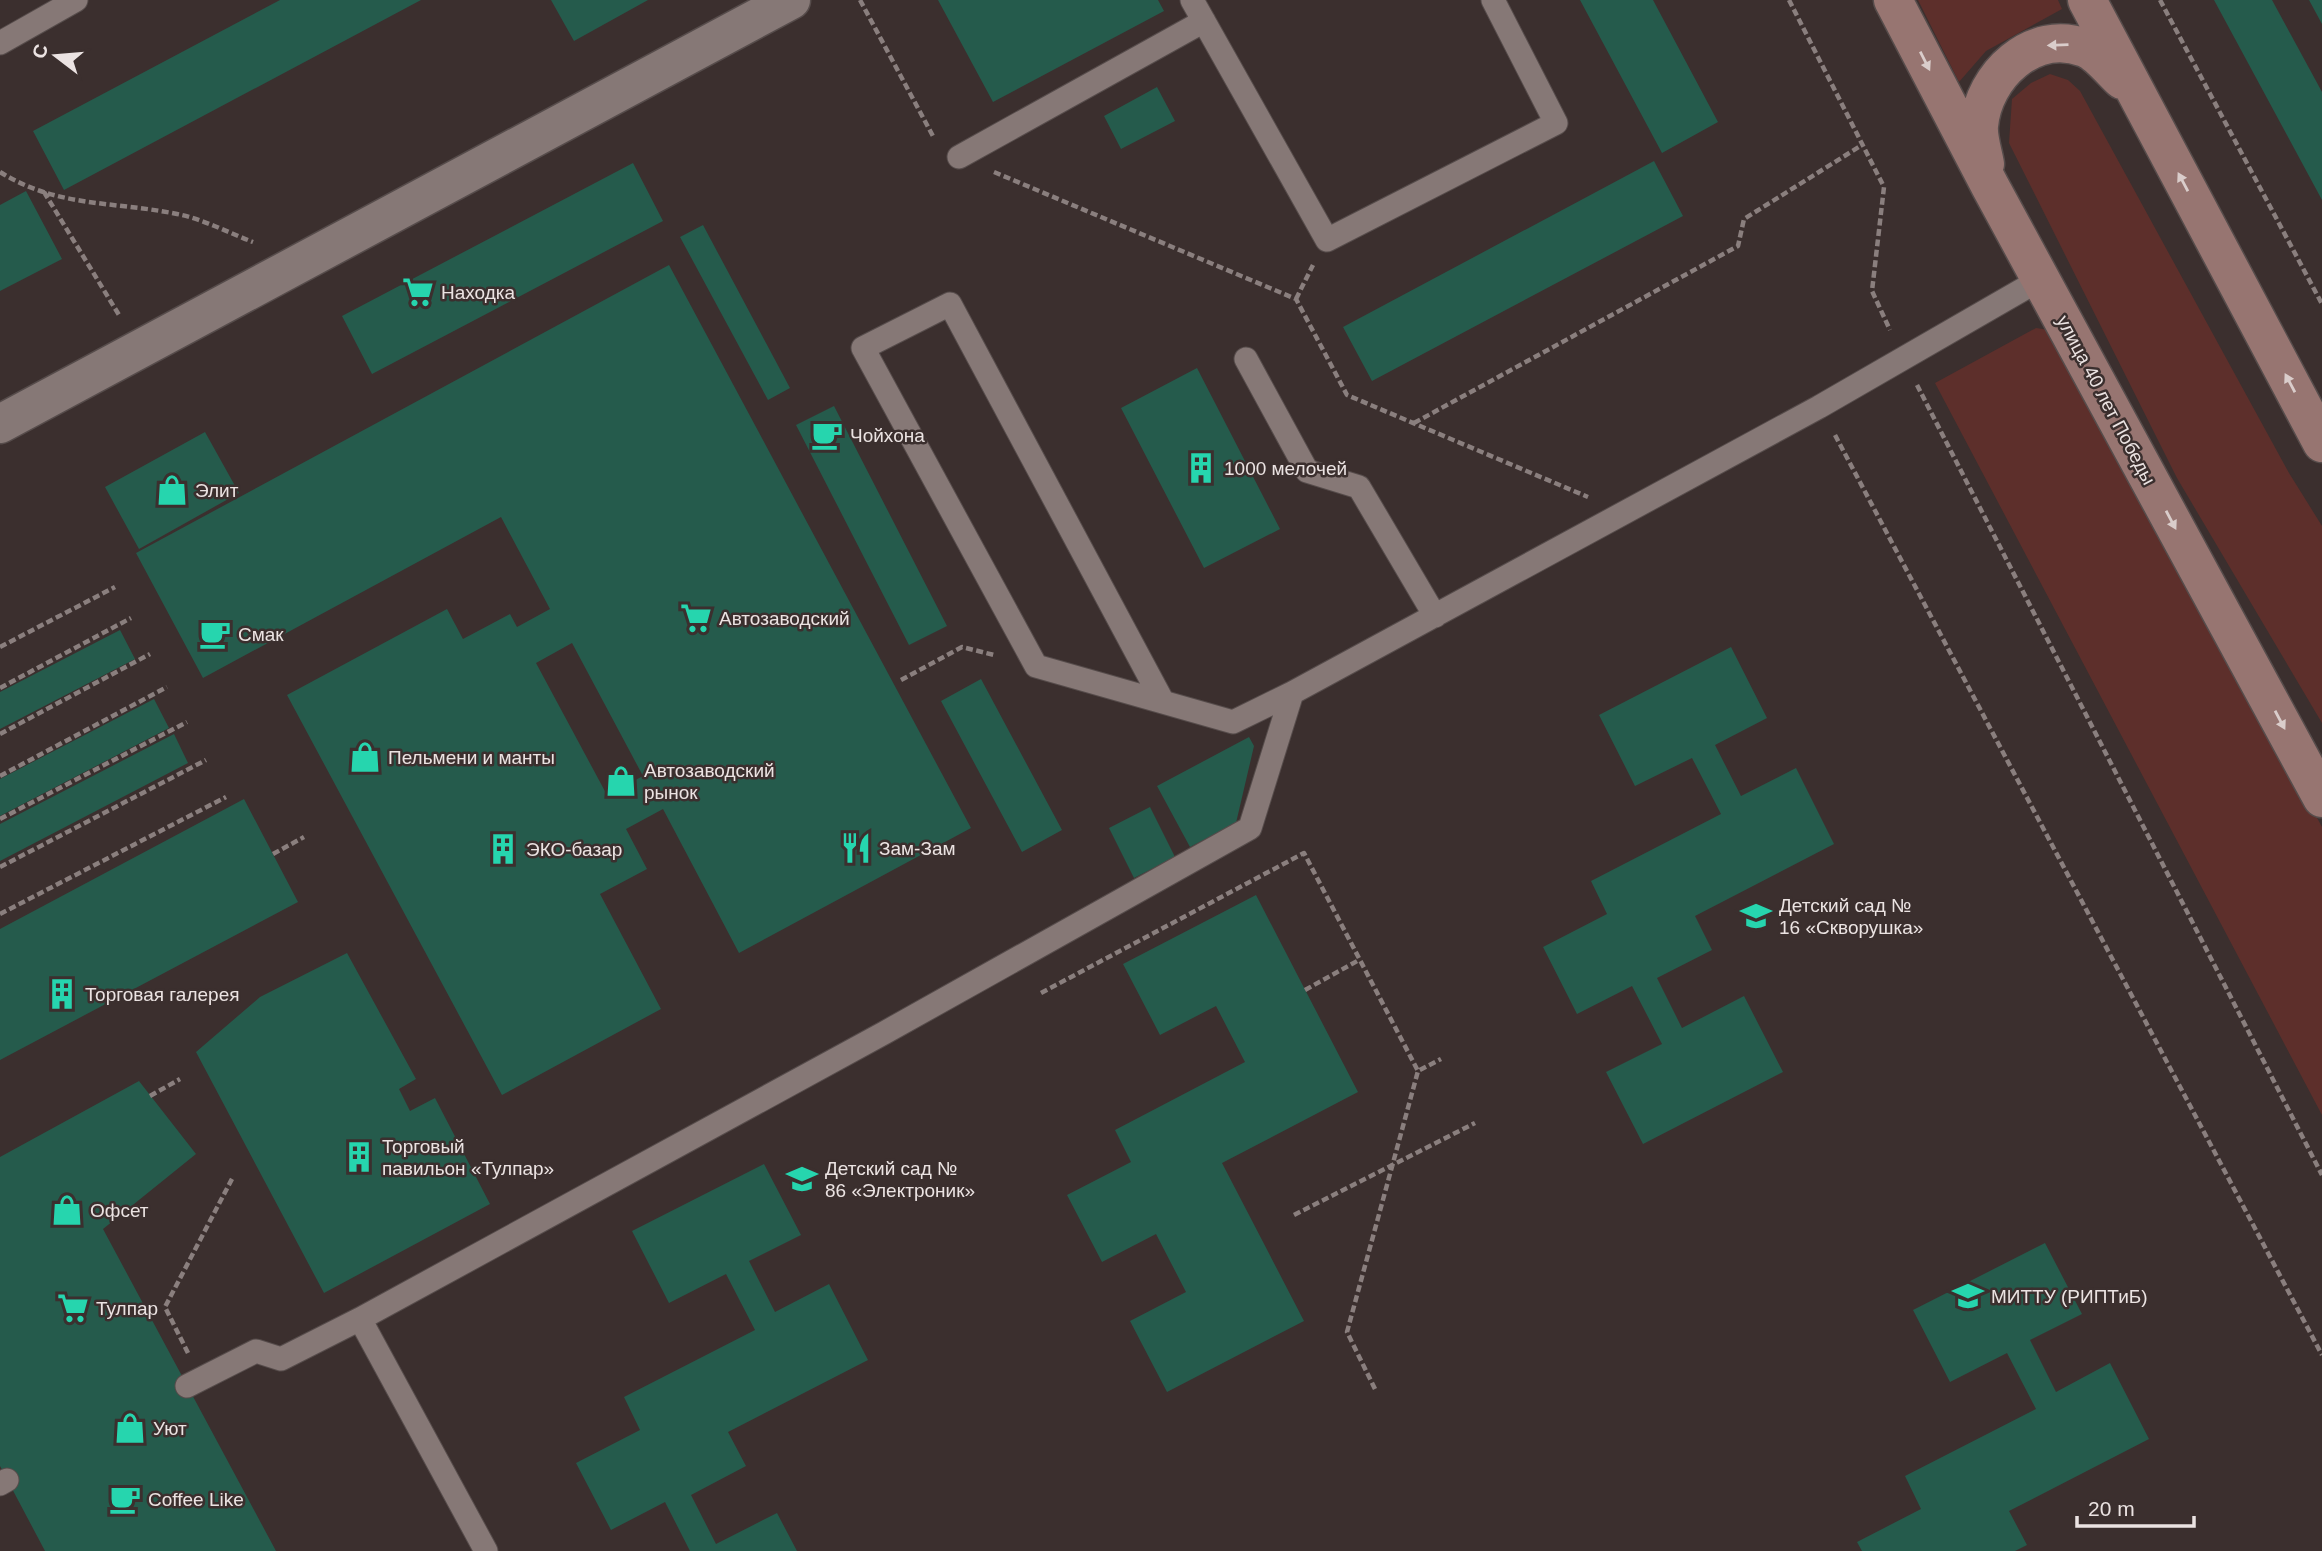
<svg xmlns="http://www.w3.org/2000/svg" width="2322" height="1551" viewBox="0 0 2322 1551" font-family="Helvetica,sans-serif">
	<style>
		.green { fill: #5d2f2b }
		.building { fill: #255b4c; fill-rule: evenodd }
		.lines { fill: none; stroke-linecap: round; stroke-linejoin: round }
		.lane-casing { stroke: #564c4b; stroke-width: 25 }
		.street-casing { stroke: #564c4b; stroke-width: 41 }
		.secondary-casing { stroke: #564c4b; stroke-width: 41 }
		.path { stroke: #8a7f7e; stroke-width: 4.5; stroke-dasharray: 7 3.5; stroke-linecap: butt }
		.lane { stroke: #867876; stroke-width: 23 }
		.street { stroke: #867876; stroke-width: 38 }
		.secondary { stroke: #977571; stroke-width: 38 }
		.oneway { fill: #dacdcb }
		.labels { text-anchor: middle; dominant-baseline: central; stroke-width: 5; stroke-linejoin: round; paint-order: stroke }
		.poi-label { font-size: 19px; fill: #ebe3e2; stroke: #3b2f2e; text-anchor: start }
		.street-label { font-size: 19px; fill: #ebe3e2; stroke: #3b2f2e }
	</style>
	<rect width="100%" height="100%" fill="#3b2f2e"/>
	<path class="green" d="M1918,0H2058L2062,9L1986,51L1959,82Z
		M2050,74L2068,80L2080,91L2289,473L2322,526V723L2177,478L2009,143L2012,99L2031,83Z
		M2036,328L2049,330L2059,338L2322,827V1115L1935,383Z"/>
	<path class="building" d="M280,0H421L64,190L33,131Z
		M551,0H648L574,41Z
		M938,0H1158L1164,11L993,102Z
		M1580,0H1653L1718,122L1662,153Z
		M2214,0H2272L2322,92V200Z
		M2309,0H2322V24Z
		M1157,87L1175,121L1121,149L1104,116Z
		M1654,161L1683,216L1372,381L1343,327Z
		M633,163L663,221L372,374L342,316Z
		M26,191L62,259L0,291V205Z
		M703,225L790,388L768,400L680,237Z
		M669,265L971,828L739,953L663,809L626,829L647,869L600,894L661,1009L502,1095L287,695L447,609L463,639L510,614L517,627L550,609L501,517L203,678L136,553ZM572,643L643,776L607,795L536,663Z
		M1197,368L1280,529L1204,568L1121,408Z
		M834,406L947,626L909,645L796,425Z
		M205,432L239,493L139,549L105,487Z
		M120,630L135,659L0,729V692Z
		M1731,647L1767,718L1715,745L1741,796L1796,768L1834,844L1695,916L1712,950L1657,978L1682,1028L1744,996L1783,1072L1643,1144L1606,1072L1662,1044L1632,986L1577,1014L1543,947L1607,914L1591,881L1721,814L1692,758L1635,786L1599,715Z
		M981,679L1062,830L1022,852L941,701Z
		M154,699L169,728L0,816V779Z
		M174,734L188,763L0,861V824Z
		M1249,737L1254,746L1236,823L1190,847L1157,786Z
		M244,799L298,902L0,1060V929Z
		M1150,807L1175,857L1134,878L1109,828Z
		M1256,895L1358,1092L1222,1163L1304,1321L1167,1392L1130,1321L1186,1292L1156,1234L1102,1262L1067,1195L1131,1162L1115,1130L1245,1062L1216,1006L1160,1035L1123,964Z
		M347,953L416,1079L399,1089L410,1111L435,1098L490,1204L324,1293L196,1052L260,997Z
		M139,1081L196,1154L103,1229L276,1551H45L0,1466V1157Z
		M764,1164L801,1235L749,1261L775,1312L829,1284L868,1360L728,1432L746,1466L691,1495L716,1544L777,1513L797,1551H690L665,1502L611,1530L576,1463L640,1430L624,1397L755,1330L726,1274L669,1303L632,1231Z
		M2045,1243L2082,1314L2030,1340L2056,1392L2110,1363L2149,1439L2009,1511L2027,1545L2015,1551H1862L1857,1542L1921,1509L1905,1476L2036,1409L2007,1353L1950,1382L1913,1310Z"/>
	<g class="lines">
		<defs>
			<path id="lane" d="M1192,0L1327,240L1556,123L1493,0
				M0,43L76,0
				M959,157L1204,21
				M1246,359L1307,471L1359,487L1435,616
				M1163,702L950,304L863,348L1036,666L1233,722L1292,693
				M360,1319L486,1551
				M187,1386L256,1351L281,1359L360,1319L884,1033L1250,828L1292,693L1819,407L2041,279
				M0,1484L7,1480"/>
			<path id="street" d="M0,424L791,0"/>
			<path id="secondary" d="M1893,0L1990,186L2322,798
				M2087,0L2322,443
				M1985,164C1983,152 1978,138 1979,126C1983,76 2033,28 2085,48C2098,53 2111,70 2122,80"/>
		</defs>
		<use href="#lane" class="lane-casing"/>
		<use href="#street" class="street-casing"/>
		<use href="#secondary" class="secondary-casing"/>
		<path class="path" d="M860,0L934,138
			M1789,0L1884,187L1872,291L1890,330
			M2160,0L2322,304
			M0,172C58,208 114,201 177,214C203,219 229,233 253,242
			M994,172L1296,299L1347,395L1588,497
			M44,192L119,315
			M1296,299L1313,265
			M1917,385L2322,1175
			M1414,423L1738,246L1744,219L1862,145
			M1835,435L2322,1355
			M0,647L115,587
			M901,680L962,647L994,655
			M0,688L131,618
			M0,734L150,654
			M0,776L167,687
			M0,819L187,722
			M273,854L304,837
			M0,867L206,760
			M0,914L226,797
			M1305,990L1359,960
			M1041,993L1304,853L1418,1071
			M150,1096L180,1079
			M1294,1215L1475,1123
			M188,1353L165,1307L233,1177
			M1375,1389L1347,1332L1418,1071L1441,1059"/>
		<use href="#lane" class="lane"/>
		<use href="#street" class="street"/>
		<use href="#secondary" class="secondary"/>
	</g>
	<defs><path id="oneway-solid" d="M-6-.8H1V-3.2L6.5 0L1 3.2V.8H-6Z" transform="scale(1.75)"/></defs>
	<g class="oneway">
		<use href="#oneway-solid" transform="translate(2058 45) rotate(178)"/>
		<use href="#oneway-solid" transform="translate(1925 61) rotate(63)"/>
		<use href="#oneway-solid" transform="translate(2183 182) rotate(-118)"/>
		<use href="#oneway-solid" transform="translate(2290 383) rotate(-118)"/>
		<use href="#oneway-solid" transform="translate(2171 520) rotate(62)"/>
		<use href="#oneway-solid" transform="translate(2280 720) rotate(62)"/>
	</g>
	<defs>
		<symbol id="supermarket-bare" viewBox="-9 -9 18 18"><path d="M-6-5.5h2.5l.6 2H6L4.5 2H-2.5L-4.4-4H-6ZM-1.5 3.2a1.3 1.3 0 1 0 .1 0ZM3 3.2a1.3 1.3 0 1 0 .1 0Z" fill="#26d5ae" stroke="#3b2f2e" stroke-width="2.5" paint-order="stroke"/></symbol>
		<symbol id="cafe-bare" viewBox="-9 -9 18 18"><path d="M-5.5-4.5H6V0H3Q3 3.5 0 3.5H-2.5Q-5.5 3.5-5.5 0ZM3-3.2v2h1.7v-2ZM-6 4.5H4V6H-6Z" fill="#26d5ae" stroke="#3b2f2e" stroke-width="2.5" paint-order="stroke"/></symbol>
		<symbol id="building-bare" viewBox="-9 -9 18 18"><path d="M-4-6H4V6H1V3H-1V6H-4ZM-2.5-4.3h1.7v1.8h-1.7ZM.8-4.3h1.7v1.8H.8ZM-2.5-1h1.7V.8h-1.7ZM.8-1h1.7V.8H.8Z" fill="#26d5ae" stroke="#3b2f2e" stroke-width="2.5" paint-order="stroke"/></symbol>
		<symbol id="shop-bare" viewBox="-9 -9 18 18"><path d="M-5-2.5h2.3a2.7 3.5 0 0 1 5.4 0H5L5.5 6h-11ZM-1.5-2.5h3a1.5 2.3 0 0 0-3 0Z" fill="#26d5ae" stroke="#3b2f2e" stroke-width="2.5" paint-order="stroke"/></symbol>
		<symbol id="restaurant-bare" viewBox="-9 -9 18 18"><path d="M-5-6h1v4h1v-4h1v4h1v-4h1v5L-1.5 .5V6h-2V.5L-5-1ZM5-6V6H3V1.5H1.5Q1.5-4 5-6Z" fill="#26d5ae" stroke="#3b2f2e" stroke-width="2.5" paint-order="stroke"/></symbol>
		<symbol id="school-bare" viewBox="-9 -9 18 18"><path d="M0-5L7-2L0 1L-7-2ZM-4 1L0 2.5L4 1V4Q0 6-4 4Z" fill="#26d5ae" stroke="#3b2f2e" stroke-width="2.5" paint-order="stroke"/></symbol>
		<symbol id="university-bare" viewBox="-9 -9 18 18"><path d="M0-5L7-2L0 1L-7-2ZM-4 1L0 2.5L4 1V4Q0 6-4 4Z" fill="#26d5ae" stroke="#3b2f2e" stroke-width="2.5" paint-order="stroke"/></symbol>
	</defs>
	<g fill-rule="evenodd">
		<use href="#supermarket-bare" x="396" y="270" width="44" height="44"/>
		<use href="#cafe-bare" x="805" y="413" width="44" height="44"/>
		<use href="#building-bare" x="1179" y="446" width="44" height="44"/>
		<use href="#shop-bare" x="150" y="468" width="44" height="44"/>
		<use href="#supermarket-bare" x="674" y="596" width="44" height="44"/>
		<use href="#cafe-bare" x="193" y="612" width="44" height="44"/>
		<use href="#shop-bare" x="343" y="735" width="44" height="44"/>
		<use href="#shop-bare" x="599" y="759" width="44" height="44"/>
		<use href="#restaurant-bare" x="834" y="826" width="44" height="44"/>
		<use href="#building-bare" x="481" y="827" width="44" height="44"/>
		<use href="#school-bare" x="1734" y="894" width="44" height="44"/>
		<use href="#building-bare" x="40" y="972" width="44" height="44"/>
		<use href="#building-bare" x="337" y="1135" width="44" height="44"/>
		<use href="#school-bare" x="780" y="1157" width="44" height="44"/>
		<use href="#shop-bare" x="45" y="1188" width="44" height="44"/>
		<use href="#university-bare" x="1946" y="1274" width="44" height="44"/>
		<use href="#supermarket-bare" x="51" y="1286" width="44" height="44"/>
		<use href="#shop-bare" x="108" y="1406" width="44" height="44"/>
		<use href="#cafe-bare" x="103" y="1477" width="44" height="44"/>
	</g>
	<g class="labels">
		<g class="poi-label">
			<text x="441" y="292">Находка</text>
			<text x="850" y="435">Чойхона</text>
			<text x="1224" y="468">1000 мелочей</text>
			<text x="195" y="490">Элит</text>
			<text x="719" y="618">Автозаводский</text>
			<text x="238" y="634">Смак</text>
			<text x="388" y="757">Пельмени и манты</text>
			<text x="644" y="770">Автозаводский<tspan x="644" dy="22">рынок</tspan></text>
			<text x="879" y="848">Зам-Зам</text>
			<text x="526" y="849">ЭКО-базар</text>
			<text x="1779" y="905">Детский сад №<tspan x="1779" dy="22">16 «Скворушка»</tspan></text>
			<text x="85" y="994">Торговая галерея</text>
			<text x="382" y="1146">Торговый<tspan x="382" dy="22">павильон «Тулпар»</tspan></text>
			<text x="825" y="1168">Детский сад №<tspan x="825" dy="22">86 «Электроник»</tspan></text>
			<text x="90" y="1210">Офсет</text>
			<text x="1991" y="1296">МИТТУ (РИПТиБ)</text>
			<text x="96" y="1308">Тулпар</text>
			<text x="153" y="1428">Уют</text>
			<text x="148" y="1499">Coffee Like</text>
		</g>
		<g class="street-label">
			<text transform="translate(2106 400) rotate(62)">улица 40 лет Победы</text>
		</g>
	</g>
	<g transform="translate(56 56) rotate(286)" stroke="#3b2f2e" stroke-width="5" paint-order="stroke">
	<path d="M0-5L12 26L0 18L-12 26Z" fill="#ebe3e2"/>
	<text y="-10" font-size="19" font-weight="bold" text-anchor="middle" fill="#ebe3e2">С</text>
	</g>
	<path d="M2077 1516v10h117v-10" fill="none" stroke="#ebe3e2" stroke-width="3.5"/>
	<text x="2088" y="1516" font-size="21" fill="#ebe3e2" stroke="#3b2f2e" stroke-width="5" paint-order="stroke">20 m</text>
</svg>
